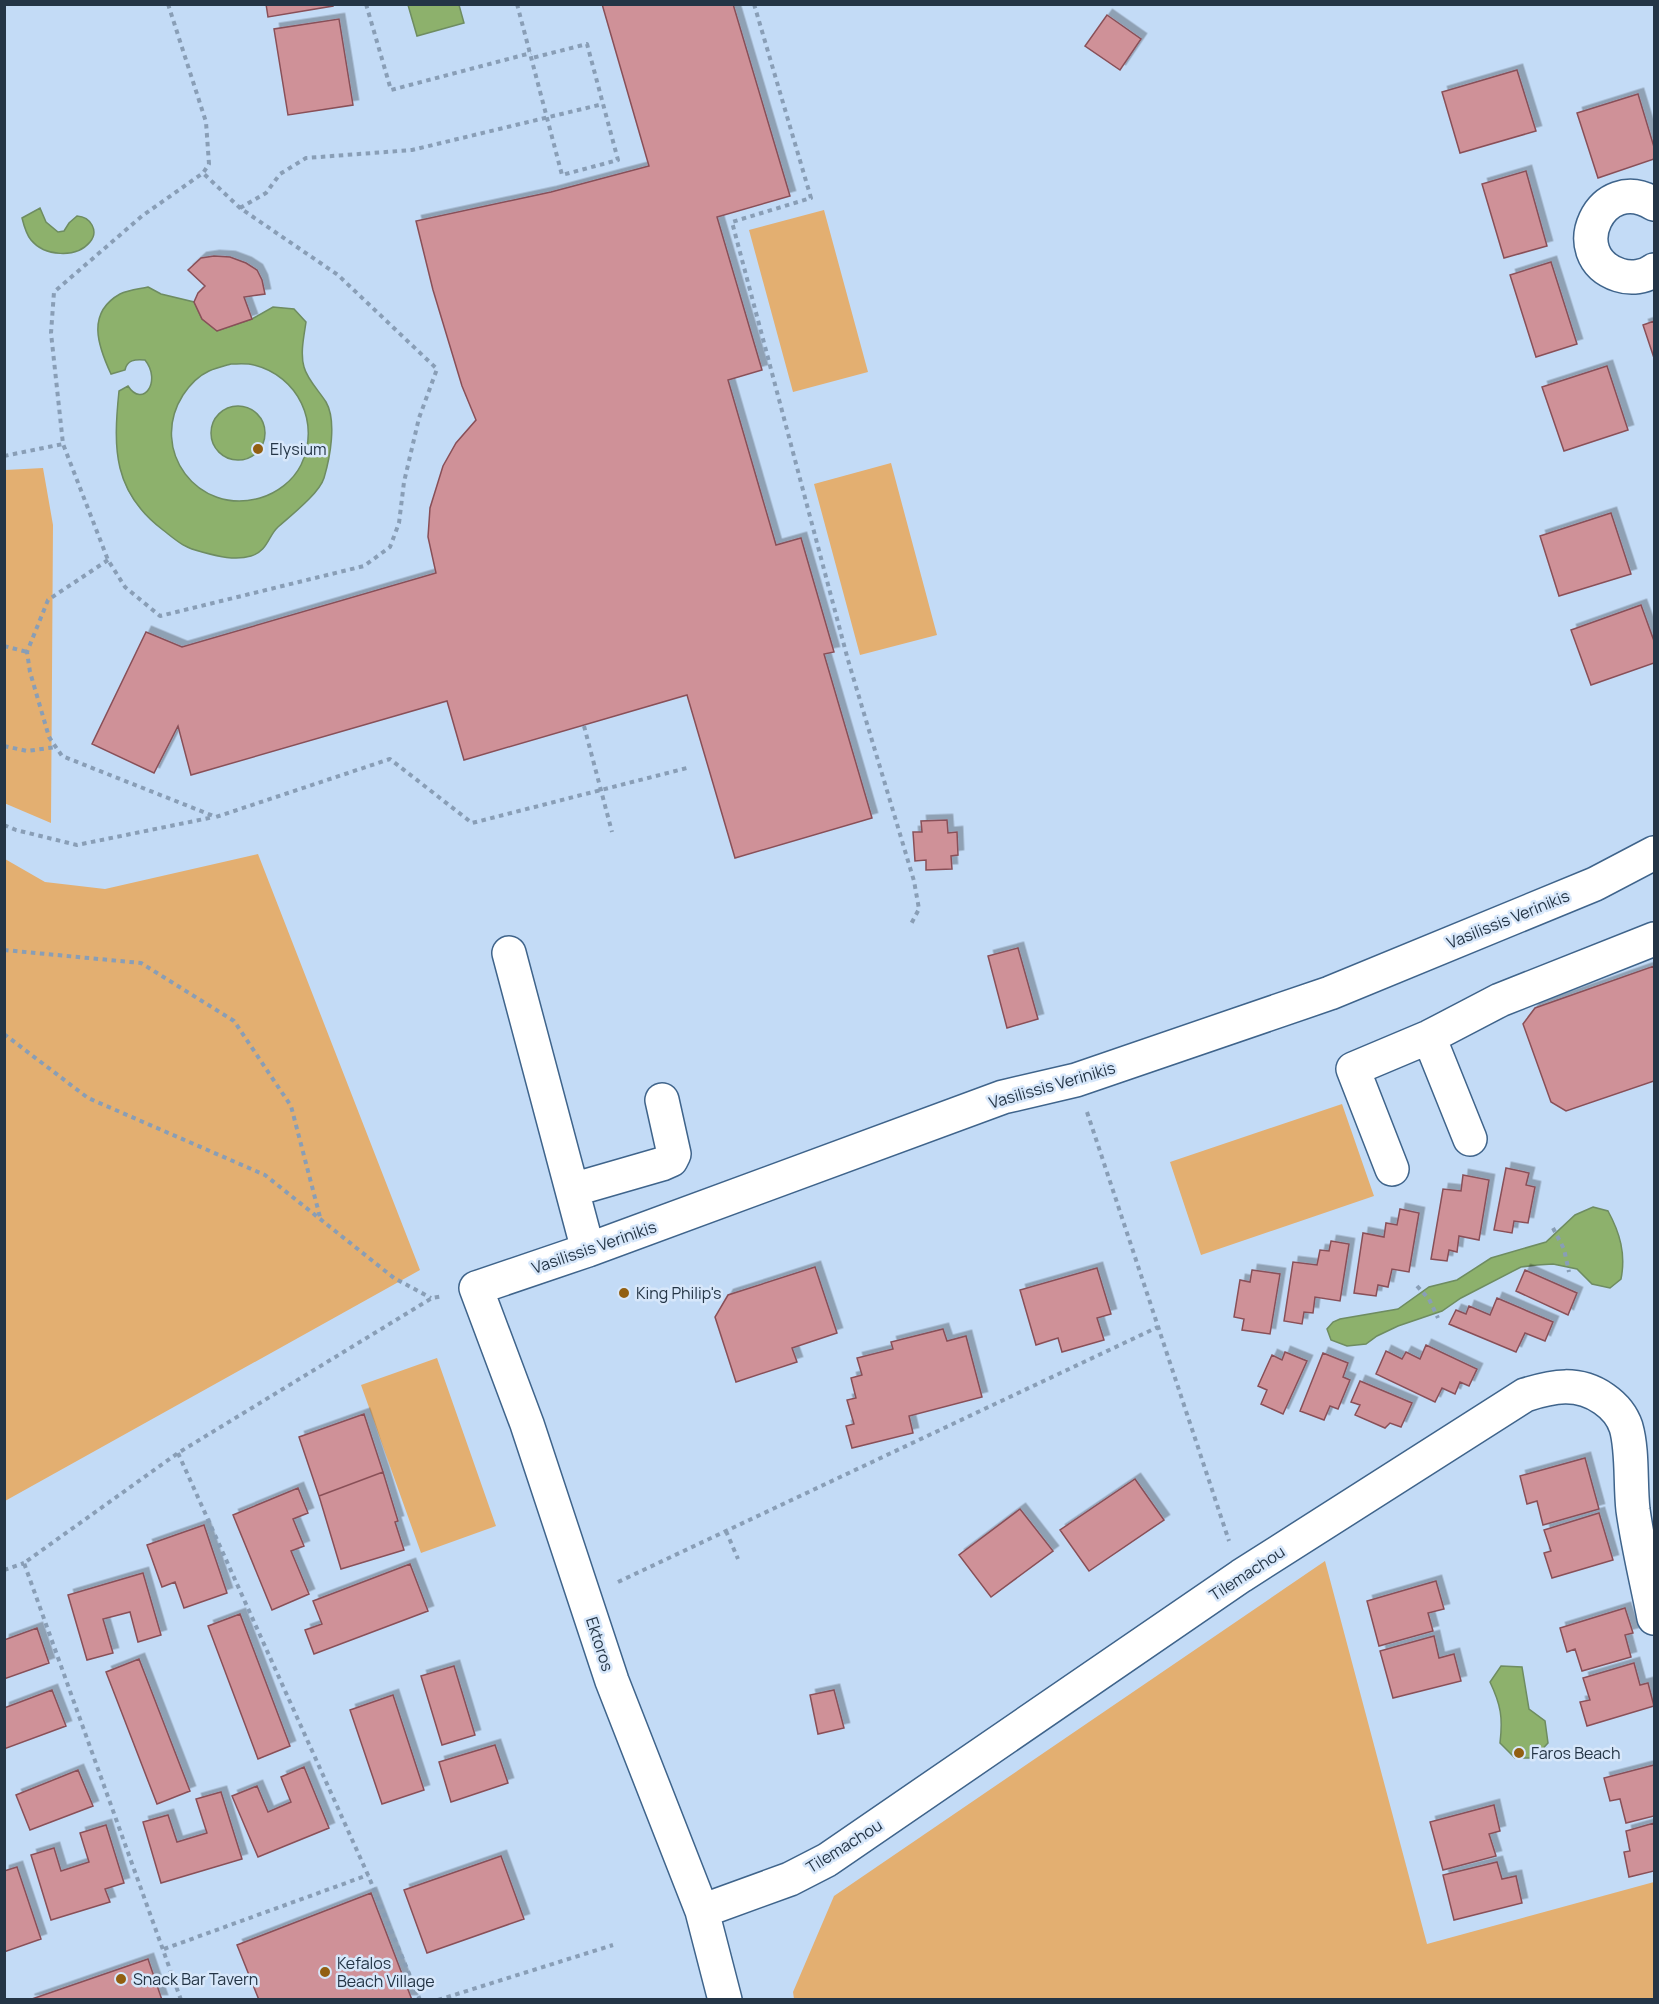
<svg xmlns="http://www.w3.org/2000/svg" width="1659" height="2004" viewBox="0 0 1659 2004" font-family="Manrope,sans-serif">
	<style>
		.green { fill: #e3af71 }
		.water { fill: #8db16c; stroke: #6e8c61; stroke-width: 1.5; fill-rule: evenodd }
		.building { fill: #cf9198; stroke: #895058; stroke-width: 1.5; filter: url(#shadow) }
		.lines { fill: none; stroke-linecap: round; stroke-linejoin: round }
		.minor-casing { stroke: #3f648b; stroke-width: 36 }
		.path { stroke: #899eb6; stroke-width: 4; stroke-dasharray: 4.5 4.5; stroke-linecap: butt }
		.minor { stroke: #fff; stroke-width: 33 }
		.poi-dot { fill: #925f11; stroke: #d7e7fa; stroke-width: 2 }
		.labels { text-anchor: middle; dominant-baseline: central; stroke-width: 5; stroke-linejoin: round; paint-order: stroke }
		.poi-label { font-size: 16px; fill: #243546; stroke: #d7e7fa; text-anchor: start }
		.street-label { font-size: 16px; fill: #243546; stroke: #d7e7fa }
	</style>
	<defs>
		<filter id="shadow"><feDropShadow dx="5.5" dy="-5.5" stdDeviation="0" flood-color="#0004"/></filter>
	</defs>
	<rect width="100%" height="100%" fill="#c3dbf6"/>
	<path class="green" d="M824,210L868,372L793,392L749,230Z
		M891,463L937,635L860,655L814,484Z
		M43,468L53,525L51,823L4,803L5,470Z
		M258,854L420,1270L5,1501V859L45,882L105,889Z
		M1342,1104L1374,1196L1201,1255L1170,1162Z
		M437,1358L496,1526L421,1553L361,1385Z
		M1325,1561L1427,1944L1654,1882V1999H794L793,1992L834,1896Z"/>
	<path class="water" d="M408,5H459L464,23L417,36Z
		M40,208L46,222L58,232L64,231L69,223L77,216C91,217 99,231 90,242C76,259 44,256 31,240C26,234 24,226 22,218Z
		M148,287L161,294L194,302L202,319L217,331L252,319L273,307L294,309L306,322C304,336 300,353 304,367C307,379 319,391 326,402C337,421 330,458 324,478C319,494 290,516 278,527C268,536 268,551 251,556C235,561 217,556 202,552C184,548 177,541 163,530C113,492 113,449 119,391L128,386C143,409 162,381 145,360C135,359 127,360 125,370L111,374C98,346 86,313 120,294C128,290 139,289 148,287ZM231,364C238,364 247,363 254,365C298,376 321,423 301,465C293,481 277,493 260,498C198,516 148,450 183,395C189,386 198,376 209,371C216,368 224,366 231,364Z
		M211 433a27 27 0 1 1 54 0a27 27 0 1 1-54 0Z
		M1593,1207L1608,1211C1620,1233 1626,1254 1621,1279L1610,1288L1592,1284L1577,1269L1553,1264L1537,1265L1521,1267L1461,1298L1442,1311L1398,1326L1377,1336L1366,1344L1347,1346L1331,1340L1327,1329L1333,1322L1340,1319L1398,1309L1429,1287L1457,1280L1491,1258L1546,1242L1575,1215Z
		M1501,1666L1522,1667L1529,1709L1545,1721L1548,1743L1534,1758H1515L1500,1743C1503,1718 1501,1705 1490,1682Z"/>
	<path class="building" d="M266,4H333V6L268,17Z
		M602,4H733L790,196L717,217L762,370L728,380L776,545L801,538L834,652L824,654L872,818L735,858L687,695L464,760L447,701L191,775L178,726L154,773L92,744L146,632L182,647L436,573L428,537L430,508L443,466L456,443L476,420L462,386L433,290L416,221L551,192L649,166Z
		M1107,15L1141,39L1120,70L1085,46Z
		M339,19L353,105L288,115L274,29Z
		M1517,70L1536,131L1460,153L1442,92Z
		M1638,94L1654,147V159L1598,178L1577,113Z
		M1526,171L1547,246L1504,258L1482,184Z
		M214,256L230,257L246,263L257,270L262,280L265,294L244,297L252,319L217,331L202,319L194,302L198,293L205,286L188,270L201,258Z
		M1551,262L1577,344L1536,357L1510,275Z
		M1654,321V358L1643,325Z
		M1607,366L1628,430L1564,451L1542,387Z
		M1611,513L1631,574L1559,596L1540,536Z
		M1641,605L1654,641V663L1591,685L1571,630Z
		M947,820L948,833L957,832L958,855L951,856L952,869L926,870V860L915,861L913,832H922L921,821Z
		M1018,948L1038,1019L1007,1028L988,956Z
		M1654,966V1081L1566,1111L1551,1102L1523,1024L1535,1008Z
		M1506,1168L1529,1173L1526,1185L1535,1187L1528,1223L1514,1221L1512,1233L1494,1230Z
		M1463,1175L1489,1180L1479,1240L1459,1236L1457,1252L1449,1250L1447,1261L1431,1259L1443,1189L1461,1191Z
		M1400,1209L1419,1213L1409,1272L1392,1269L1388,1287L1378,1285L1376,1296L1354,1293L1363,1233L1384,1237L1386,1223L1397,1225Z
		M1331,1241L1349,1244L1340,1301L1315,1297L1313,1313L1304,1312L1302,1324L1284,1321L1293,1262L1317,1265L1320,1250L1329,1251Z
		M815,1267L837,1333L792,1348L797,1362L736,1382L715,1317L728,1295Z
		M1097,1268L1111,1314L1097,1318L1104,1340L1062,1352L1058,1338L1036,1345L1020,1290Z
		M1252,1270L1280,1274L1270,1334L1242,1330L1244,1319L1234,1317L1240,1280L1250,1282Z
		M1525,1270L1577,1293L1568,1315L1516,1291Z
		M1497,1298L1553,1322L1545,1341L1525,1333L1516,1352L1449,1324L1456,1310L1466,1314L1469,1306L1490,1315Z
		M943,1329L947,1341L966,1336L982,1397L909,1416L913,1433L852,1448L846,1426L854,1424L847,1400L856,1398L851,1378L862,1375L857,1358L893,1349L891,1342Z
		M1426,1345L1477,1369L1469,1386L1460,1382L1455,1394L1442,1388L1435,1402L1376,1374L1386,1351L1402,1359L1406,1352L1420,1359Z
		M1285,1352L1307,1361L1283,1414L1261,1404L1267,1390L1258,1386L1272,1355L1282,1360Z
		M1323,1353L1348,1363L1343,1377L1350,1380L1338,1409L1330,1406L1324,1420L1300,1411Z
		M1360,1381L1412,1403L1401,1427L1390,1423L1385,1428L1355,1415L1360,1405L1351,1402Z
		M364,1414L383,1472L319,1496L299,1437Z
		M1585,1458L1599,1509L1543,1525L1537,1501L1527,1504L1520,1476Z
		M383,1472L398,1521L395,1522L404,1550L341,1569L319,1496Z
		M1135,1479L1164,1520L1089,1571L1060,1530Z
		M298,1488L308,1513L293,1519L304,1546L291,1551L309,1594L272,1610L233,1515Z
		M1020,1509L1053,1551L991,1597L959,1555Z
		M1599,1513L1613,1560L1552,1578L1544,1553L1551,1551L1544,1530Z
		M204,1525L227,1593L184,1608L175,1582L162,1587L147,1545Z
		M410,1564L428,1611L314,1654L305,1630L322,1624L313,1601Z
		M143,1573L161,1635L138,1642L130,1612L103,1619L113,1653L87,1660L68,1595Z
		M1436,1581L1444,1609L1428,1613L1433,1631L1379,1646L1367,1601Z
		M1625,1608L1633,1633L1625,1635L1631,1657L1582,1671L1575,1649L1567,1652L1560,1628Z
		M240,1614L290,1746L258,1759L208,1626Z
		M37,1628L49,1663L4,1679V1640Z
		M1434,1636L1439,1658L1454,1654L1461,1681L1393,1698L1380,1651Z
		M139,1659L190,1791L157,1804L106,1672Z
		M1634,1663L1640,1685L1648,1683L1654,1706L1587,1726L1580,1702L1590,1700L1583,1678Z
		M454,1666L475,1735L442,1745L421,1676Z
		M52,1690L66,1726L4,1749V1708Z
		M834,1690L844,1728L818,1734L810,1695Z
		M393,1695L424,1790L382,1804L350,1710Z
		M495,1745L508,1783L451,1802L439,1762Z
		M1654,1765V1816L1626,1823L1620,1799L1610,1801L1604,1778Z
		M304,1767L329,1828L258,1857L232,1796L257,1786L268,1812L291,1802L281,1777Z
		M78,1770L93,1806L30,1830L16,1795Z
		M221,1792L242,1859L161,1883L143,1822L168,1815L177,1842L207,1833L196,1799Z
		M1494,1805L1500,1831L1489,1834L1496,1856L1443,1870L1430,1822Z
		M1654,1823V1871L1629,1877L1624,1852L1630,1851L1626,1831Z
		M106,1825L124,1883L105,1889L110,1902L51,1920L31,1855L54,1848L61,1871L89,1862L80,1833Z
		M501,1856L524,1919L427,1953L404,1890Z
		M1497,1862L1502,1879L1516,1876L1522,1903L1454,1920L1443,1875Z
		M17,1867L41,1939L4,1952V1871Z
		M371,1893L412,2000H259L237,1945Z
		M148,1959L162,2000H29Z"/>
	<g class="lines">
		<defs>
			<path id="minor" d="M1654,204C1601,171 1562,256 1619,275C1631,279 1645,277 1654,270
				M509,953L588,1250
				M1429,1037L1470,1139
				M1392,1169L1353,1069L1429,1037L1500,1000L1654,939
				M572,1190L662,1164L671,1160L674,1154L662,1100
				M702,1911L790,1879L827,1860L1241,1576L1525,1395C1553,1386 1578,1381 1604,1399C1614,1406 1622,1415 1626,1427C1633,1451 1630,1484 1633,1510C1638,1546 1647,1582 1654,1618
				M725,2000L702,1911L612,1681L527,1424L476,1288L588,1250L1003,1097L1076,1080L1330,993L1595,884L1654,853"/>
		</defs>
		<use href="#minor" class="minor-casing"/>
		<path class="path" d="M168,4L206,122L209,164L203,173L142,216L54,292L51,333L63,444L108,560L125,587L160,616L364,566L390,547L399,523L404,482L419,418L437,369L338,275L240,208L203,173
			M366,4L391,90L531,53
			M517,4L562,175L618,160L587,44L532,58
			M754,4L811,198L732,222L848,660L914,881L919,909L910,926
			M240,208L266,193L280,174L306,158L412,150L603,104
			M4,456L63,444
			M108,560L48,600L27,652L30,672L49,737L62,756L216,817L390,759L472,823L687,768
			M4,646L27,652
			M584,726L612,832
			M4,746L27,751L56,747
			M4,825L16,830L77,845L214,817
			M4,950L141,963L234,1021L291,1106L320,1217
			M4,1034L88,1098L265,1175L394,1278L431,1298
			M1087,1112L1229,1541
			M1553,1228L1564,1249L1569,1272
			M1417,1286L1429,1299L1438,1318
			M178,1453L368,1875L420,2000
			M726,1531L738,1559
			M4,1570L24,1563
			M618,1582L1158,1327
			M164,1949L368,1875
			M181,2000L24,1563L178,1453L432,1298L443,1296
			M438,2000L613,1945"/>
		<use href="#minor" class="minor"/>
	</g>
	<g class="poi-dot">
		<circle cx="258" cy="449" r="6"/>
		<circle cx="624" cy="1293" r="6"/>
		<circle cx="1519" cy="1753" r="6"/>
		<circle cx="325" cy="1972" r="6"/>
		<circle cx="121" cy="1979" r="6"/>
	</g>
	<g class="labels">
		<g class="poi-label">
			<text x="270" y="449">Elysium</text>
			<text x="636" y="1293">King Philip's</text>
			<text x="1531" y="1753">Faros Beach</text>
			<text x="337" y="1963">Kefalos<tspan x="337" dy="18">Beach Village</tspan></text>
			<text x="133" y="1979">Snack Bar Tavern</text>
		</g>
		<g class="street-label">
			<text transform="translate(1508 919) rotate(-22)">Vasilissis Verinikis</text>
			<text transform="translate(1052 1085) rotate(-16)">Vasilissis Verinikis</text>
			<text transform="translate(594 1247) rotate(-19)">Vasilissis Verinikis</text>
			<text transform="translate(1247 1573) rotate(-33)">Tilemachou</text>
			<text transform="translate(600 1644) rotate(72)">Ektoros</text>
			<text transform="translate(844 1846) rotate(-32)">Tilemachou</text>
		</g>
	</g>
	<rect width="1659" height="2004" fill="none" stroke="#243546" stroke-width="12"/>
</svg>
